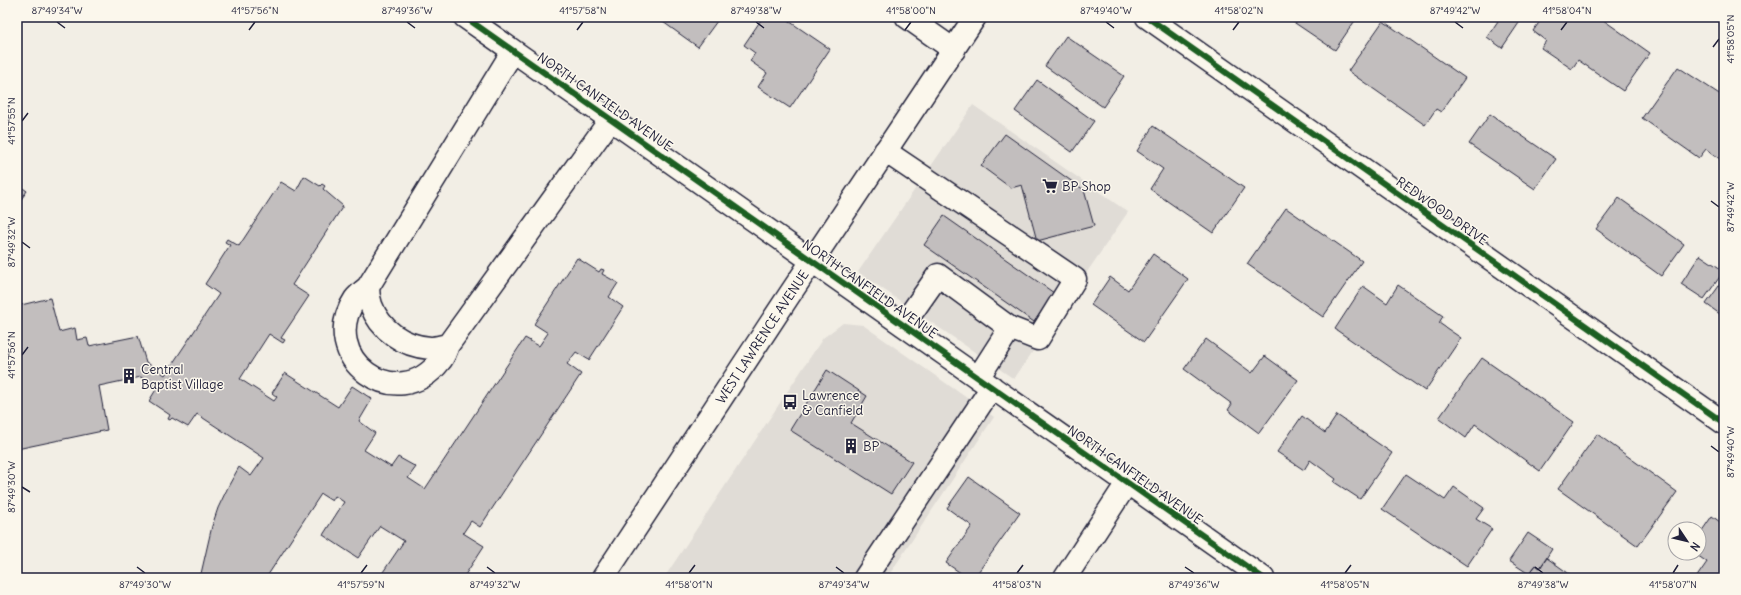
<svg xmlns="http://www.w3.org/2000/svg" width="1741" height="595" viewBox="0 0 1741 595" font-family="Delius,sans-serif">
	<style>
		.built { fill: #e0dcd6 }
		.building { fill: #c2bebe; stroke: #22223b }
		.lines { fill: none; stroke-linecap: round; stroke-linejoin: round }
		.minor-casing { stroke: #22223b; stroke-width: 25 }
		.major-casing { stroke: #22223b; stroke-width: 25 }
		.minor { stroke: #fbf7ec; stroke-width: 22 }
		.major { stroke: #fbf7ec; stroke-width: 22 }
		.cycleway-casing { stroke: #fbf7ec; stroke-width: 8 }
		.cycleway { stroke: #1b5e20; stroke-width: 6 }
		.ticks { fill: none; stroke: #22223b; stroke-width: 1.5 }
		.labels { text-anchor: middle; dominant-baseline: central; stroke-width: 3; stroke-linejoin: round; paint-order: stroke }
		.street-label { font-size: 13px; fill: #22223b; stroke: #fbf7ec }
		.poi-label { font-size: 13px; fill: #22223b; stroke: #fbf7ec; text-anchor: start }
		.neatline { fill: none; stroke: #22223b; stroke-width: 1.5 }
		.ticks-label { font-size: 10px; text-anchor: middle; fill: #22223b }
	</style>
	<rect width="100%" height="100%" fill="#f2eee5"/>
	<filter id="ink" filterUnits="userSpaceOnUse"><feTurbulence type="fractalNoise" baseFrequency=".025" numOctaves="2"/><feDisplacementMap in="SourceGraphic" scale="8" xChannelSelector="R" yChannelSelector="G"/><feConvolveMatrix kernelMatrix="1 2 1 2 8 2 1 2 1" color-interpolation-filters="sRGB"/></filter>
	<g filter="url(#ink)">
		<path class="built" d="M973,105L1128,212L1014,379L858,272Z
			M843,323L863,325L994,417L887,578H664L823,338Z"/>
		<path class="building" d="M656,17H720L698,47Z
			M763,17H783L830,49L790,108L758,87L767,73L750,61L755,53L744,45Z
			M1286,17H1354L1356,19L1335,50Z
			M1492,17H1523L1502,48L1487,37L1498,21Z
			M1543,17H1599L1650,53L1623,91L1578,60L1572,69L1541,48L1546,41L1533,31Z
			M1383,21L1465,78L1441,112L1436,109L1425,125L1348,71Z
			M1066,36L1124,76L1103,107L1045,66Z
			M1678,67L1724,97V162L1706,149L1699,158L1642,118Z
			M1037,80L1094,121L1072,152L1015,111Z
			M1490,114L1556,159L1535,189L1469,144Z
			M1153,126L1244,188L1213,233L1150,189L1163,169L1137,151Z
			M1005,134L1084,190L1094,226L1037,241L1022,185L1011,188L981,166Z
			M304,176L320,186L322,184L325,186L323,189L343,206L292,285L309,296L281,338L285,340L283,343L269,334L240,379L274,401L277,397L272,393L285,373L338,407L352,386L372,399L359,421L375,433L364,450L391,467L398,457L416,467L408,478L425,489L525,338L539,346L548,333L534,324L577,258L599,272L601,269L604,270L602,274L618,283L609,297L623,307L589,360L576,352L567,364L581,374L480,527L471,521L463,533L484,546L465,575L469,578H463L460,576L458,578H379L404,541L380,526L358,558L323,535L344,502L335,496L332,501L321,494L266,578H200L212,526L218,508L229,485L239,467L251,476L264,458L197,414L188,427L172,418L170,420L168,419L170,415L149,401L157,388L141,377L99,386L107,430L17,449V306L50,298L59,332L75,328L77,340L87,338L89,346L138,336L146,362L165,375L219,294L205,284L230,245L225,242L227,239L239,246L281,182L296,191Z
			M17,184L27,191L17,205Z
			M1619,198L1684,244L1661,276L1596,229Z
			M1286,208L1362,261L1323,317L1247,264Z
			M944,216L1054,293L1034,322L924,245Z
			M1153,254L1188,279L1144,342L1091,305L1110,277L1128,290Z
			M1700,255L1724,271L1704,299L1681,284Z
			M1724,279V317L1706,304Z
			M1398,285L1443,316L1439,323L1461,338L1425,391L1335,329L1363,286L1387,303Z
			M1206,339L1252,373L1265,356L1298,380L1259,433L1228,410L1232,404L1184,369Z
			M1482,358L1574,422L1540,471L1475,424L1466,438L1439,418Z
			M827,370L867,396L851,423L912,462L891,494L790,430Z
			M1337,415L1392,453L1360,499L1334,482L1336,479L1310,460L1304,470L1277,452L1302,416L1325,433Z
			M1597,434L1677,492L1638,546L1558,489Z
			M1406,474L1445,500L1454,487L1484,508L1476,519L1492,529L1467,566L1382,509Z
			M969,477L1020,513L974,578H968L946,563L972,526L947,508Z
			M1712,516L1724,525V578H1696L1707,562L1694,553H1699V535Z
			M1528,533L1552,549L1540,568L1536,565L1529,574L1509,561Z
			M1547,558L1575,578H1526L1536,565L1540,568Z"/>
		<g class="lines">
			<defs>
				<path id="minor" d="M465,17L1263,578
					M907,17L954,50
					M1147,17L1724,423
					M885,151L1075,279L1038,339L1010,328
					M368,287C368,292 369,299 371,305C380,330 403,346 430,348C436,348 442,346 448,345L611,119
					M903,325L938,275L1010,328L978,378
					M448,345C446,350 444,357 440,361C397,417 316,358 355,299C358,295 363,291 368,287L513,51
					M865,578L992,387
					M1065,578L1127,483"/>
				<g id="major">
					<path id="s1" d="M603,578L788,297L975,17"/>
				</g>
			</defs>
			<use href="#minor" class="minor-casing"/>
			<use href="#major" class="major-casing"/>
			<use href="#minor" class="minor"/>
			<use href="#major" class="major"/>
			<defs>
				<path id="cycleway" d="M465,17L1263,578
					M1147,17L1724,423"/>
			</defs>
			<use href="#cycleway" class="cycleway-casing"/>
			<use href="#cycleway" class="cycleway"/>
		</g>
	</g>
	<path class="ticks" d="M57,22L65,28M407,22L415,28M756,22L764,28M1106,22L1114,28M1455,22L1463,28M249,30L255,22M577,30L583,22M905,30L911,22M1233,30L1239,22M1561,30L1567,22M1713,47L1719,39M22,121L28,113M1711,201L1719,207M22,242L30,248M22,355L28,347M1711,446L1719,452M22,487L30,492M137,567L145,573M487,567L495,573M836,567L844,573M1185,567L1194,573M1535,567L1543,573M361,573L367,565M689,573L695,565M1017,573L1023,565M1345,573L1351,565M1673,573L1678,565"/>
	<defs>
		<symbol id="supermarket-bare" viewBox="-9 -9 18 18"><path d="M-6-5.5h2.5l.6 2H6L4.5 2H-2.5L-4.4-4H-6ZM-1.5 3.2a1.3 1.3 0 1 0 .1 0ZM3 3.2a1.3 1.3 0 1 0 .1 0Z" fill="#22223b" stroke="#fbf7ec" stroke-width="2.5" paint-order="stroke"/></symbol>
		<symbol id="building-bare" viewBox="-9 -9 18 18"><path d="M-4-6H4V6H1V3H-1V6H-4ZM-2.5-4.3h1.7v1.8h-1.7ZM.8-4.3h1.7v1.8H.8ZM-2.5-1h1.7V.8h-1.7ZM.8-1h1.7V.8H.8Z" fill="#22223b" stroke="#fbf7ec" stroke-width="2.5" paint-order="stroke"/></symbol>
		<symbol id="bus-bare" viewBox="-9 -9 18 18"><path d="M-5-6H5V4H4V6H2V4H-2V6H-4V4H-5ZM-3.5-4V0h7V-4ZM-3.5 1.2v1.5H-2V1.2ZM2 1.2v1.5H3.5V1.2Z" fill="#22223b" stroke="#fbf7ec" stroke-width="2.5" paint-order="stroke"/></symbol>
	</defs>
	<g fill-rule="evenodd">
		<use href="#supermarket-bare" x="1039" y="175" width="22" height="22"/>
		<use href="#building-bare" x="118" y="365" width="22" height="22"/>
		<use href="#bus-bare" x="779" y="391" width="22" height="22"/>
		<use href="#building-bare" x="840" y="435" width="22" height="22"/>
	</g>
	<g class="labels">
		<g class="street-label">
			<text transform="translate(605 102) rotate(35)">NORTH CANFIELD AVENUE</text>
			<text transform="translate(1442 211) rotate(35)">REDWOOD DRIVE</text>
			<text transform="translate(870 289) rotate(35)">NORTH CANFIELD AVENUE</text>
			<text stroke="none"><textPath href="#s1" startOffset="289">WEST LAWRENCE AVENUE</textPath></text>
			<text transform="translate(1135 475) rotate(35)">NORTH CANFIELD AVENUE</text>
		</g>
		<g class="poi-label">
			<text x="1062" y="186">BP Shop</text>
			<text x="141" y="369">Central<tspan x="141" dy="15">Baptist Village</tspan></text>
			<text x="802" y="395">Lawrence<tspan x="802" dy="15">&amp; Canfield</tspan></text>
			<text x="863" y="446">BP</text>
		</g>
	</g>
	<rect width="1741" height="595" fill="none" stroke="#fbf7ec" stroke-width="44"/>
	<g transform="translate(1687 541) rotate(125)"><circle r="19" fill="#fbf7ec" stroke="#a4a2a5"/>
	<path d="M0-3L7 15L0 10L-7 15Z" fill="#22223b"/>
	<text y="-6" font-size="11" font-weight="bold" text-anchor="middle" fill="#22223b">N</text>
	</g>
	<rect x="22" y="22" width="1697" height="551" class="neatline"/>
	<g class="ticks-label">
		<text x="57" y="14">87°49'34"W</text>
		<text x="255" y="14">41°57'56"N</text>
		<text x="407" y="14">87°49'36"W</text>
		<text x="583" y="14">41°57'58"N</text>
		<text x="756" y="14">87°49'38"W</text>
		<text x="911" y="14">41°58'00"N</text>
		<text x="1106" y="14">87°49'40"W</text>
		<text x="1239" y="14">41°58'02"N</text>
		<text x="1455" y="14">87°49'42"W</text>
		<text x="1567" y="14">41°58'04"N</text>
		<text transform="translate(1730 39) rotate(-90)" y="4">41°58'05"N</text>
		<text transform="translate(11 121) rotate(-90)" y="4">41°57'55"N</text>
		<text transform="translate(1730 207) rotate(-90)" y="4">87°49'42"W</text>
		<text transform="translate(11 242) rotate(-90)" y="4">87°49'32"W</text>
		<text transform="translate(11 355) rotate(-90)" y="4">41°57'56"N</text>
		<text transform="translate(1730 452) rotate(-90)" y="4">87°49'40"W</text>
		<text transform="translate(11 487) rotate(-90)" y="4">87°49'30"W</text>
		<text x="145" y="588">87°49'30"W</text>
		<text x="361" y="588">41°57'59"N</text>
		<text x="495" y="588">87°49'32"W</text>
		<text x="689" y="588">41°58'01"N</text>
		<text x="844" y="588">87°49'34"W</text>
		<text x="1017" y="588">41°58'03"N</text>
		<text x="1194" y="588">87°49'36"W</text>
		<text x="1345" y="588">41°58'05"N</text>
		<text x="1543" y="588">87°49'38"W</text>
		<text x="1673" y="588">41°58'07"N</text>
	</g>
</svg>
